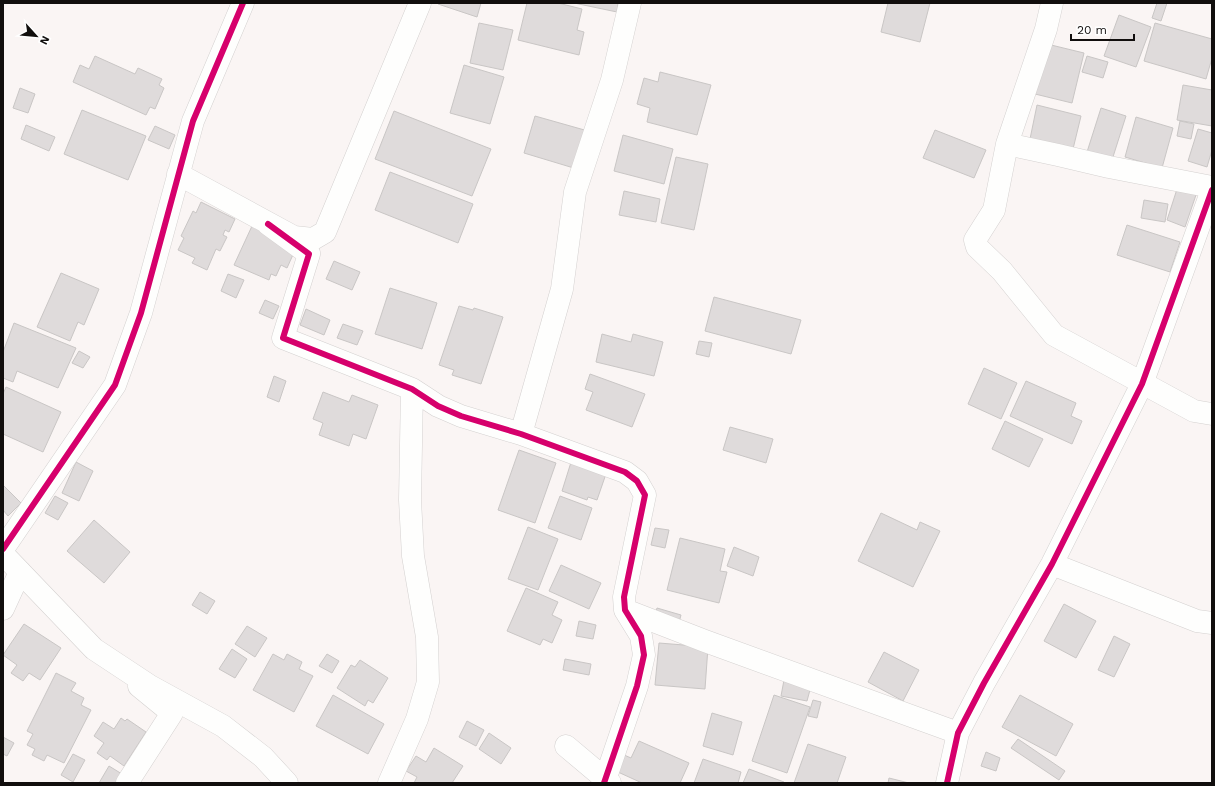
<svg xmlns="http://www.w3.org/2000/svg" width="1215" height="786" viewBox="0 0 1215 786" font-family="'Work Sans',sans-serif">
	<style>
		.building { fill: #dfdbdb; stroke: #c9c6c5 }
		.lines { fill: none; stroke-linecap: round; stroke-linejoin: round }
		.street-casing { stroke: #d4d1d0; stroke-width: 23 }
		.secondary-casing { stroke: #d4d1d0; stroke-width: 23 }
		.street { stroke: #fefefd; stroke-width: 22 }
		.secondary { stroke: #fefefd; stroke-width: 22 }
		.cycleway-casing { stroke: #fff; stroke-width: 8 }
		.cycleway { stroke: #d6006c; stroke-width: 6 }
	</style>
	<rect width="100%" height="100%" fill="#faf5f4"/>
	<path class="building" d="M439,3H481L477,17L438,4Z
		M527,3H558L582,9L577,30L584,32L579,55L518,40Z
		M574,3H618L617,12Z
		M888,3H930L920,42L881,32Z
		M1157,3H1167L1161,21L1152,18Z
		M1119,15L1151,27L1136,67L1104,56Z
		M479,23L513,30L503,70L470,63Z
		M1155,23L1212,39V58L1206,79L1144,61Z
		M1047,44L1084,53L1072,103L1035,94Z
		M95,56L135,74L138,68L162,79L159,85L164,88L155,109L150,107L146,115L73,82L80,65L89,69Z
		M1087,56L1108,62L1103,78L1082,72Z
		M464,65L504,77L490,124L450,113Z
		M660,72L711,85L697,135L647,122L650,108L637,104L644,78L658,82Z
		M1183,85L1212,90V126L1177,120Z
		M20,88L35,94L28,113L13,108Z
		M1037,105L1081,116L1073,149L1030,139Z
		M1101,108L1126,116L1112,160L1087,152Z
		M82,110L146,136L128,180L64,154Z
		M394,111L491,149L472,196L375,159Z
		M535,116L588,131L577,169L524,153Z
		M1136,117L1173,128L1162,168L1125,157Z
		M1180,121L1194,124L1191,139L1177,136Z
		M26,125L55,137L49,151L21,139Z
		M155,126L175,135L169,149L148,140Z
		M1198,129L1212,133V150L1207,167L1188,161Z
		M935,130L986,150L974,178L923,158Z
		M623,135L673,149L664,184L614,171Z
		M676,157L708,164L694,230L661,223Z
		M390,172L473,204L458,243L375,210Z
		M1178,186L1197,192L1185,227L1167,220Z
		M624,191L660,199L656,222L619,215Z
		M1144,200L1168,204L1165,222L1141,218Z
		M201,202L235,219L229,232L225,230L223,235L227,237L220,251L216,249L207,270L192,263L195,258L178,250L184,238L181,236L193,211L196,213Z
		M1127,225L1180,242L1170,272L1117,255Z
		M252,226L296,248L287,268L281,265L276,276L271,274L269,280L234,265Z
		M334,261L360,272L352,290L326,279Z
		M61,273L99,289L84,325L78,322L70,341L37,327Z
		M228,274L244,280L236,298L221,291Z
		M390,288L437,303L422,349L375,334Z
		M714,297L801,320L791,354L705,331Z
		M265,300L279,306L273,319L259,313Z
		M459,306L473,310L474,308L503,317L481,384L452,375L454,370L439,365Z
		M306,309L330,320L324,335L300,325Z
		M14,323L76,348L58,388L17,371L13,382L3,378V352Z
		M343,324L363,331L357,345L337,338Z
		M602,334L631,342L633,334L663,342L654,376L596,362Z
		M699,341L712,343L709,357L696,354Z
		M79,351L90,357L83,368L72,363Z
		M984,368L1017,383L1001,419L968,404Z
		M590,374L645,394L632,427L586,410L593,392L585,389Z
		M274,376L286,381L279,402L267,397Z
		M1026,381L1076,403L1071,416L1082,421L1072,444L1010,416Z
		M6,387L61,412L43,452L3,434V394Z
		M323,392L349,402L352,395L378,405L366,439L353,434L349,446L319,435L323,423L313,419Z
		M1005,421L1043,439L1029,467L992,449Z
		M730,427L773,439L766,463L723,450Z
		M519,450L556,463L535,523L498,510Z
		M572,459L607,471L597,500L588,497L587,500L562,491Z
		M76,462L93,471L79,501L62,493Z
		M3,485L21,503L8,516L3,510Z
		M55,496L68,503L58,520L45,513Z
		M560,496L592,508L581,540L548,528Z
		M881,513L917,530L920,522L940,531L913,587L858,561Z
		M94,520L130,552L104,583L67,551Z
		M528,527L558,539L538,590L508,579Z
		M655,528L669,530L665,548L651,545Z
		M680,538L725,549L720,571L727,572L719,603L667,590Z
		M734,547L759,557L753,576L727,566Z
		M561,565L601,583L589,609L549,591Z
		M526,588L558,602L552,615L562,620L552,643L543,639L540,645L507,631Z
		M200,592L215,601L207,614L192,605Z
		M1064,604L1096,621L1076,658L1044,641Z
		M657,608L681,615L677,630L653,623Z
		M579,621L596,625L593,639L576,636Z
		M24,624L61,648L40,680L29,673L23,681L11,673L17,665L3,655Z
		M247,626L267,638L255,657L235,644Z
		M1114,636L1130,644L1114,677L1098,670Z
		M659,643L708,647L705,689L655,685Z
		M232,649L247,659L235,678L219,669Z
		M884,652L919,670L903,701L868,682Z
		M273,654L284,660L287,654L302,662L299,669L313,676L294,712L253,690Z
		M327,654L339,661L332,673L319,666Z
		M565,659L591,664L589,675L563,670Z
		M360,660L388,678L373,703L368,700L365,706L337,688L351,665L355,667Z
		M56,673L76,683L71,691L84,698L81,705L91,710L64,763L47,755L44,761L32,755L35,749L27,745L33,734L27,731Z
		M784,680L811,686L807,701L781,696Z
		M333,695L384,724L368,754L316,726Z
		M774,695L810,707L787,773L752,761Z
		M1020,695L1073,724L1056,756L1002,727Z
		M813,700L821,702L817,718L808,716Z
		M712,713L742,722L733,755L703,746Z
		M121,718L125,721L127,719L146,732L124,766L110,756L107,760L97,753L104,743L94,736L103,722L114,729Z
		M467,721L484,730L476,746L459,737Z
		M489,733L511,748L501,764L479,749Z
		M3,737L14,743L7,756L3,754Z
		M1018,739L1065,771L1059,780L1011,748Z
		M639,741L689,763L680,783H642L607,767L615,751L631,758Z
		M808,744L846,757L837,783H794Z
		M434,748L463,766L452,783H414L417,777L406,771L416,756L426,762Z
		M986,752L1000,758L996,771L981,766Z
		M73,754L85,760L73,782L61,775Z
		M703,759L741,772L738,783H694Z
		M109,766L122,774L116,783H99Z
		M749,769L784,782V783H743Z
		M889,778L909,783H888Z"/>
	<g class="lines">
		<defs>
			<path id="street" d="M1052,3L1046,29L1007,144L1058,155L1109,167L1212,187
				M1007,144L994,210L975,240L977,247L1002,271L1054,335L1194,411L1212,414
				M178,174L294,237L313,239L325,232L420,3
				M268,224L309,254L283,338L412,389L438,406L461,416L521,434L625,472L637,481L645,495L624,597L625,610L641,636L644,655L637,686L604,783
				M521,434L562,289L575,192L612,80L630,3
				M3,549L115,385L141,313L193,121L243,3
				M1052,564L1197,621L1212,623
				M3,609L20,572
				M625,610L705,641L958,733
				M566,746L610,783
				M127,783L172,713L139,686
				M389,783L417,719L428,682L427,637L413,556L410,500L412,389
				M947,783L958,733L984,683L1052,564L1142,384L1212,190"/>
			<path id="secondary" d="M3,554L94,649L150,686L223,726L263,757L287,783"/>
		</defs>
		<use href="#street" class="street-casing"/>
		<use href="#secondary" class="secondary-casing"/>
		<use href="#street" class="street"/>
		<use href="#secondary" class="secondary"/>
		<defs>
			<path id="cycleway" d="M268,224L309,254L283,338L412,389L438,406L461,416L521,434L625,472L637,481L645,495L624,597L625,610L641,636L644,655L637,686L604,783
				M3,549L115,385L141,313L193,121L243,3
				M947,783L958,733L984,683L1052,564L1142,384L1212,190"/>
		</defs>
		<use href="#cycleway" class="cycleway-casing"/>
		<use href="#cycleway" class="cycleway"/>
	</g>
	<rect width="1215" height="786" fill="none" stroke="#110e0d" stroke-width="8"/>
	<g transform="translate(36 36) rotate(117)" stroke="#ffffff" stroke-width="3" paint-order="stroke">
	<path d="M0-3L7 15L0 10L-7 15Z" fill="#110e0d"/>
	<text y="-6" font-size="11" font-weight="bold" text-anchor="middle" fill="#110e0d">N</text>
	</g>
	<path d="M1071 34v6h63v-6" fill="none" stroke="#110e0d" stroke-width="2"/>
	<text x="1077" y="34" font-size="12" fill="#110e0d" stroke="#ffffff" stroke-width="3" paint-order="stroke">20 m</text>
</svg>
